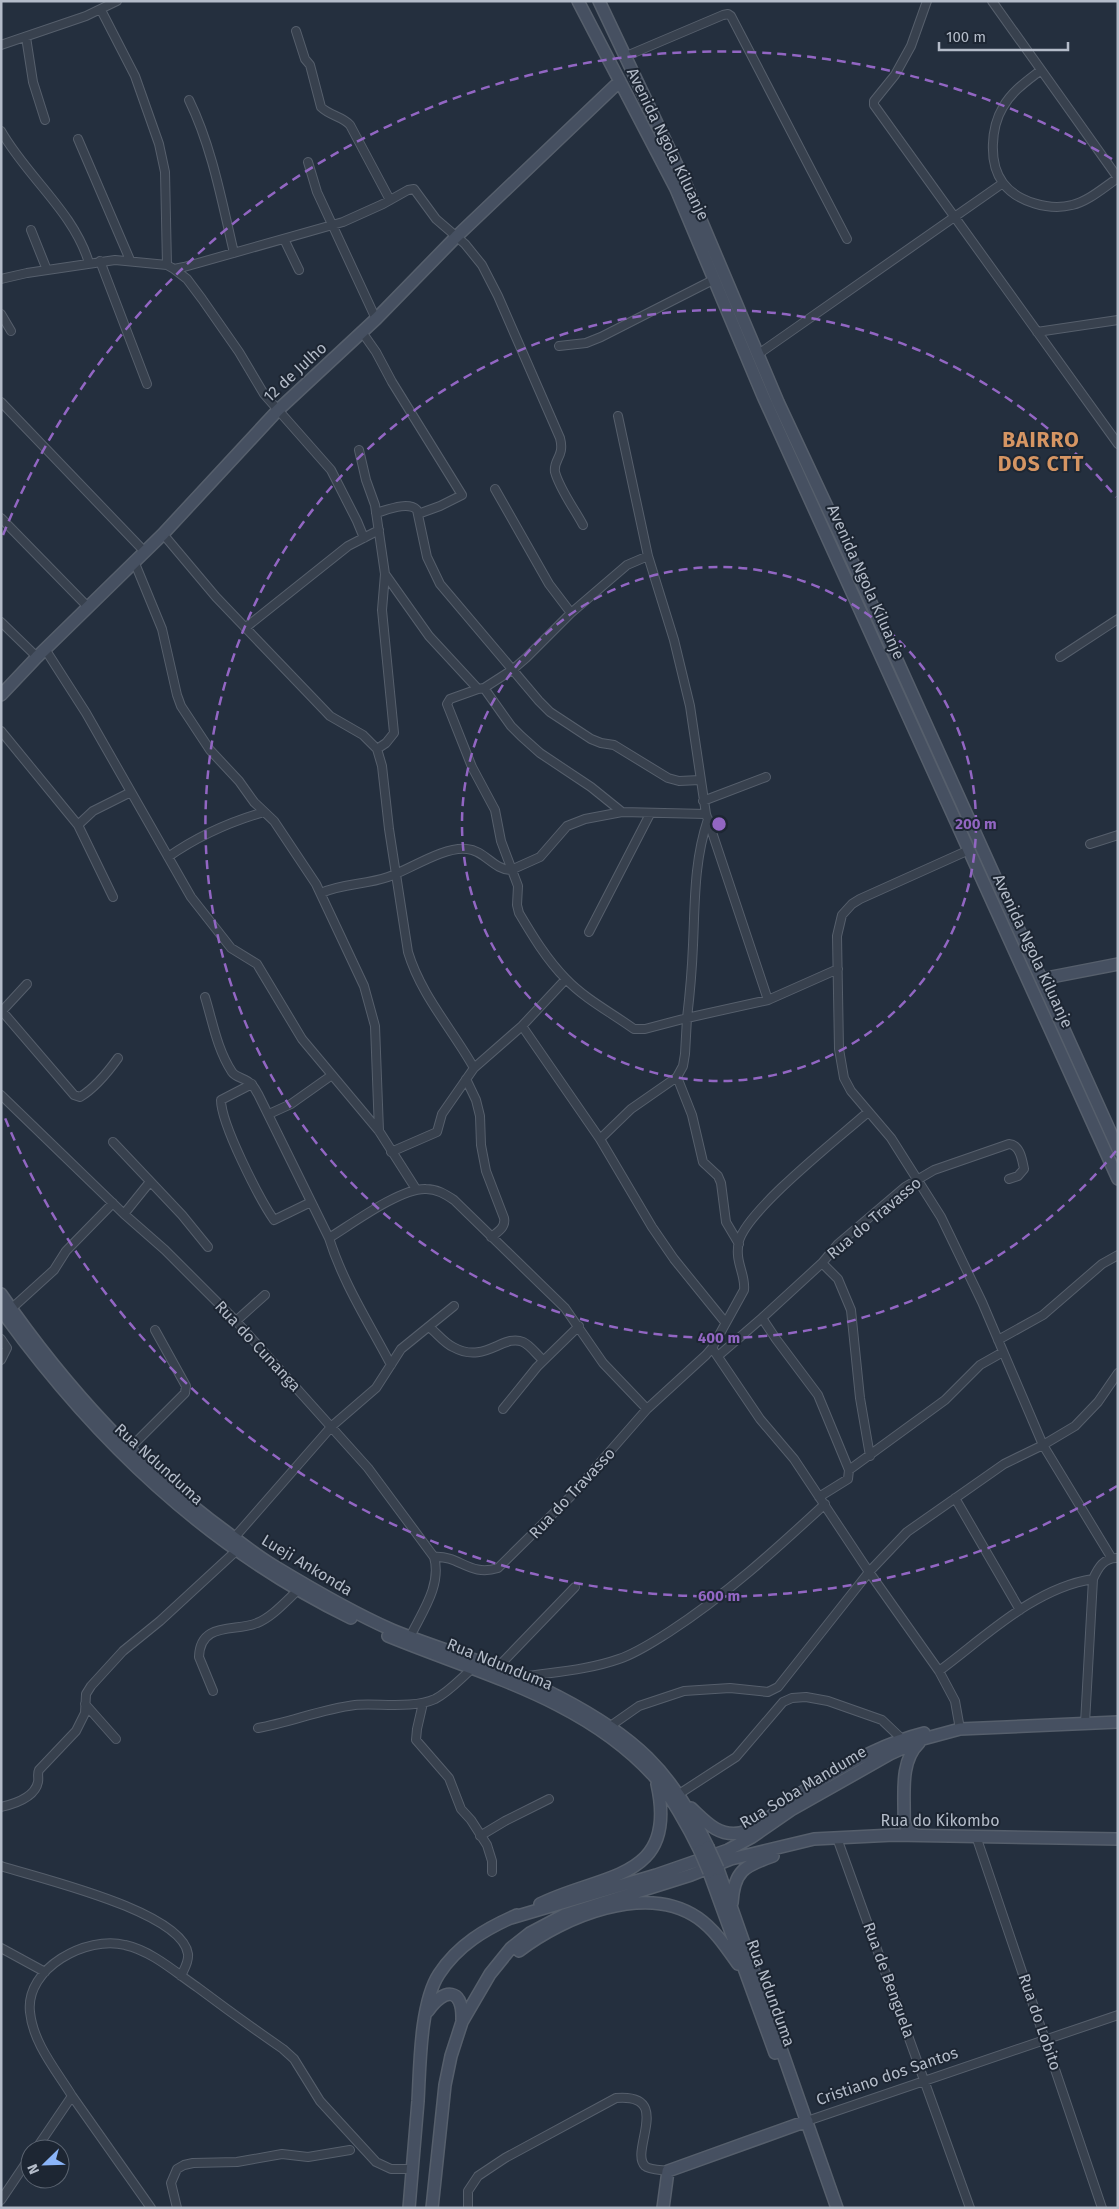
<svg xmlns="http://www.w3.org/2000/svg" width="1119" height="2209" viewBox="0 0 1119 2209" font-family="'Fira Sans',sans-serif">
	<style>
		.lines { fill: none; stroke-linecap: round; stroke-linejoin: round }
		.street-casing { stroke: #565f6c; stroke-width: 10 }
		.secondary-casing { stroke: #565f6c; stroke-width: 14 }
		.street { stroke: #38414e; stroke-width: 8 }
		.secondary { stroke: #465061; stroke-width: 11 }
		.secondary-bridge-casing { stroke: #565f6c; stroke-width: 14; stroke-linecap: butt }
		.secondary-bridge { stroke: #465061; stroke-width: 11 }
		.ring { fill: none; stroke: #9266c3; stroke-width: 2.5; stroke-dasharray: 9 6 }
		.labels { text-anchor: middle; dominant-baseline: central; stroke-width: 4; stroke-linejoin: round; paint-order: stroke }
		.street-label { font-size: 16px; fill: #b4bcc9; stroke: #1d2633 }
		.district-label { font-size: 21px; font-weight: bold; letter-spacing: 1px; fill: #d59563; stroke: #1d2633 }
		.centre { fill: #9266c3; stroke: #1d2633; stroke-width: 2.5 }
		.ring-label { font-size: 15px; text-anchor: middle; font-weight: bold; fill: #9266c3; stroke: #1d2633; stroke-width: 4; stroke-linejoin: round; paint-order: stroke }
	</style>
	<rect width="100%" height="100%" fill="#242f3e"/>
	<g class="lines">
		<defs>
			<path id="street" d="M927,1L911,46L895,75L874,101V105L1118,444
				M992,1L1118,178
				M101,10L135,76L159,144L165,172L167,265
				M296,31L305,59L310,65L321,107C330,116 342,116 350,125L390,200
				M26,37L33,82L45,120
				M1,45L86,16L117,1
				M624,57L723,15L728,14L731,16L847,239
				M1041,70C1027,81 1012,91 1003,107C991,127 988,163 1003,183C1017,202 1050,211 1072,205C1089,201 1104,187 1118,178
				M189,100C212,147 222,202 234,253
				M1,131C27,177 74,212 89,263
				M78,139L130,260
				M308,162L317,192L376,319
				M31,230L47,270
				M284,239L299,270
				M100,261L147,384
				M174,269L187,279L202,299L239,352L264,394L331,470L357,521L364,538
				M1,279L27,273L115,260L167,265L174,269L184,267L343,222L383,204L408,190L414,189L436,219L465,244L482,265L498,296L560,438C565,457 553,459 555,472C560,490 574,508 583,525
				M1,314L11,331
				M362,332L376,352L392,382L462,495L440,506L418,514
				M1037,332L1118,320
				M559,346L586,343L601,337L713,280
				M757,355L1003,183
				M1,402L144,551
				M618,416L648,556L674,640L690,706L706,814L768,1000L838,969
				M359,450L366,480L375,505L385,574L382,610L394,733L386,743L377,749
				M495,489L549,584L571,613
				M376,513C387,510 408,501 417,510L427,557L440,584L539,701L550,712L591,739L601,743L614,745L668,778L679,781L700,780
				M1,518L88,607
				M163,534L216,597L330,716L363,735L377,749L382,766L389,829L408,952C421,995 452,1029 474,1068
				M134,561L162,629L177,695L181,706L210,750L239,781L254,802L274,821L316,884L364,986L375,1026L379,1131
				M385,574L429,636L478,689L484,688L511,726L521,736L540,753L591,787L622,812L706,814
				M1,622L37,657
				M245,628L348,546L379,530
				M45,649L86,713L191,897L231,948L257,964L302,1039L379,1131L416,1189
				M1060,657L1118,619
				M484,688L512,670L526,658L571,613L627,565L648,556
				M478,689L450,699L447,704L472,767L495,810L501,841L518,886L517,905L519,913C532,935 547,960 566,979C585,999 612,1013 634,1029H645L687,1018C690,993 692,969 693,945C695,901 694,861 708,819
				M1,731L78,825L113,897
				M703,801L766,777
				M78,825L93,811L131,792
				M1090,844L1118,835
				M969,850L860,899L852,904L842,915L837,936L839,1049L844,1078L851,1091L891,1138L941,1217L982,1302L1043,1445L1111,1557
				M168,857C198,836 229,822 264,812
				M321,893C344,883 365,885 388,877C409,870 444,846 467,849C484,850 494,870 511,870L540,857L567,826L585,819L622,812
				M589,932L650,814
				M205,997C213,1023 217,1049 232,1072C236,1078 246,1078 251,1084C254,1086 256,1091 258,1094L329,1238C352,1224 400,1188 426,1189C437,1189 445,1194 454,1200L565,1308L603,1363L647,1409
				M1,1010L74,1095L80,1097C95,1088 108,1072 118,1058
				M1,1012L27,984
				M522,1026L600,1139L652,1227L674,1259L725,1322
				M677,1077L692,1115L703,1162L718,1176L721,1183L726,1222L739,1244
				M466,1079L476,1100L480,1116L481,1145L486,1171L504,1218C506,1227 498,1232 491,1237
				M252,1084L221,1100C221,1124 259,1198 274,1220L311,1202
				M1,1095L124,1214L165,1250L236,1321L368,1468L434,1557C442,1585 422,1612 410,1637
				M269,1114L291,1104L332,1075
				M600,1139L631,1109L677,1077L683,1066L685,1054L687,1018L768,1000
				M113,1142L182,1215L208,1247
				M391,1152L437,1132L442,1114L474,1068L522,1026L566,979
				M124,1214L149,1183
				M329,1238C343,1283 369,1323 391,1365
				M822,1263L838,1279L851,1310L860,1398L870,1456
				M11,1309L54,1270L66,1251L113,1203
				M762,1318L776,1339L818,1395L849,1470L945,1400L980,1365L1003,1352
				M236,1321L265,1295
				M429,1327C437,1333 444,1343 453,1347C485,1365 503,1333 523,1342C530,1345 537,1355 543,1360
				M1,1339L7,1348L1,1360
				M998,1340L1043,1315L1102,1264L1118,1255
				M712,1348L760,1419L794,1459L869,1572L939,1671L955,1701L960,1729
				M718,1356L762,1318L822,1263L838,1244L905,1187L934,1170L1009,1144C1020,1145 1022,1159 1024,1169L1018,1176L1009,1179
				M503,1409L537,1367L579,1326
				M129,1449L185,1393L186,1386L155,1330
				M819,1497L848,1479L849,1470
				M955,1498L1020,1610
				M234,1538L332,1426L376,1388L401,1349L454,1306
				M434,1557C460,1555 469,1577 498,1568L570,1497L647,1409L706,1355L712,1348L744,1290C746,1274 734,1262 739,1241C748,1209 840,1137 868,1112
				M497,1668L575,1587
				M939,1671C985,1637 1034,1588 1093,1579
				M522,1677C554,1672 588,1670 619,1659C637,1653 653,1642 669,1632C726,1595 775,1550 825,1504
				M213,1691L199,1657C200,1621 236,1632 257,1623C272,1617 285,1602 297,1591
				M423,1703L417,1729L416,1740L449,1778L461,1809L471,1820L487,1845L492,1861V1872
				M85,1704L116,1739
				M1085,1723L1093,1579C1098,1568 1104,1557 1118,1558
				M609,1727L639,1706L684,1691L730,1688L768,1692L778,1687L869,1572L907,1532L1004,1464L1043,1445L1075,1426L1098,1402L1118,1373
				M258,1728C291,1722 322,1709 355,1705C378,1703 413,1709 435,1699C449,1692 461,1678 473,1668
				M679,1794L736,1757L783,1702L792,1698L806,1697L828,1701L882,1720L902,1739
				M1,1807C14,1804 35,1797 38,1782C39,1778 37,1774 39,1770L76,1731L85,1713L86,1694L91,1686L123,1651L160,1621L236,1551
				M480,1836L505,1821L549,1799
				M976,1836L1102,2208
				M837,1838L970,2208
				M1,1866C38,1878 182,1911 188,1954C189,1962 184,1969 181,1976
				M1,1948L45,1972
				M72,2096L151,2208
				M807,2121L1118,2015
				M36,2149L72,2096C56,2070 33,2043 30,2012C25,1968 87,1935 125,1945C152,1951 175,1972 197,1987C225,2008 254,2029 283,2049L294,2059L320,2101L376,2162L391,2169H412
				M1,2200L30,2157
				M177,2208L171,2183L177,2169L184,2165L193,2163L237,2162L282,2154L308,2157L350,2150
				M468,2208V2191L478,2176L505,2158L616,2098C674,2093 629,2151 645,2166C649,2170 662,2170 668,2171"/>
			<path id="secondary" d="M578,1L676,189L763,396L1118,1179
				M599,1L684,180L778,402L844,543L1118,1149
				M1,695L37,657L163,534L278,410L376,319L456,237L620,81
				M1041,979L1118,964
				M1,1294C63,1384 137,1466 225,1531C241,1543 257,1556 274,1566C312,1589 351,1612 392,1630C433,1647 476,1659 518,1676C532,1682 545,1690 559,1697C634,1736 671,1770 708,1847
				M1,1310C95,1440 206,1547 351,1618
				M388,1636C480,1674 584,1699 654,1776C670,1794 689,1828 700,1851
				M691,1808C705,1821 718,1837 740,1833C760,1829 786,1803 804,1791C839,1768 884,1743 924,1733
				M915,1835L907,1829L904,1821C905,1796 899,1762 919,1743
				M718,1869L837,2208
				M709,1872L775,2053
				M732,1903C734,1871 744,1866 773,1856
				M540,1904C602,1873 679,1881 657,1784
				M511,1918L656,1875L728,1850L752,1837L791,1810L890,1754L923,1739L960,1729L1118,1722
				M519,1951C563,1917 646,1882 698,1918C715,1930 726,1947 738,1964
				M428,2011C445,1987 463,1988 462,2020
				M409,2208C412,2172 415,2137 418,2101C420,2066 420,2003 439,1974C458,1945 485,1929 517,1915
				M432,2208L445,2085L451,2056L462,2022L490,1974L511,1948L530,1933L564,1915L691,1875L731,1859L814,1839L894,1835L1118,1839
				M663,2208L668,2171L807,2121"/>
		</defs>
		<use href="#street" class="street-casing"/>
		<use href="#secondary" class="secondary-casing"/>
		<use href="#street" class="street"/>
		<use href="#secondary" class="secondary"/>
		<defs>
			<path id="secondary-bridge" d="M708,1847L718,1869
				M700,1851L709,1872"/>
		</defs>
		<use href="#secondary-bridge" class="secondary-bridge-casing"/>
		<use href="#secondary-bridge" class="secondary-bridge"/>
	</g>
	<g class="ring">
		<circle cx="719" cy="824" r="257"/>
		<path d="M1116 1151A514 514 0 1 1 1116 497"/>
		<path d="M1117 1486A772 772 0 0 1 3 1113M3 535A772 772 0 0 1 1117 162"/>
	</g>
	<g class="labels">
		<g class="street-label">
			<text transform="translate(668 144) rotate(64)">Avenida Ngola Kiluanje</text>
			<text transform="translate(295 372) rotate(-43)">12 de Julho</text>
			<text transform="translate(866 582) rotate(66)">Avenida Ngola Kiluanje</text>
			<text transform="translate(1033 951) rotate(65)">Avenida Ngola Kiluanje</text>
			<text transform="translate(874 1218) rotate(-40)">Rua do Travasso</text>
			<text transform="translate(258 1346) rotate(47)">Rua do Cunanga</text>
			<text transform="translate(159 1464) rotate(42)">Rua Ndunduma</text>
			<text transform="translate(572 1493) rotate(-47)">Rua do Travasso</text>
			<text transform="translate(307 1565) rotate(31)">Lueji Ankonda</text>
			<text transform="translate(500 1664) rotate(22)">Rua Ndunduma</text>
			<text transform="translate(803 1787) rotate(-31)">Rua Soba Mandume</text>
			<text x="940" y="1820">Rua do Kikombo</text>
			<text transform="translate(889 1980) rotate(70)">Rua de Benguela</text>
			<text transform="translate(771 1993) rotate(70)">Rua Ndunduma</text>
			<text transform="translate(1040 2022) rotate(71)">Rua do Lobito</text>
			<text transform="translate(887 2076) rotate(-19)">Cristiano dos Santos</text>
		</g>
		<g class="district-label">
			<text x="1041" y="440">BAIRRO<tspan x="1041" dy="24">DOS CTT</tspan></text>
		</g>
	</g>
	<circle cx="719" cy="824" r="8" class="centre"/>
	<g class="ring-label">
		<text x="976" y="829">200 m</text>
		<text x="719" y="1343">400 m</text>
		<text x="719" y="1601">600 m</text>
	</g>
	<rect width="1119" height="2209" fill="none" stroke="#b4bcc9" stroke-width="5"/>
	<g transform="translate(45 2164) rotate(247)"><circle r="24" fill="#1d2633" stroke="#59626f"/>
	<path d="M0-4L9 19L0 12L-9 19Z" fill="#8ab4f8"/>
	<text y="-8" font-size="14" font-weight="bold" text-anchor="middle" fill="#b4bcc9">N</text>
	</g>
	<path d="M939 42v8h129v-8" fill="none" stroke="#b4bcc9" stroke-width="2.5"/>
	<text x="946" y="42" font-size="15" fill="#b4bcc9" stroke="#1d2633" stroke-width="4" paint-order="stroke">100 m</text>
</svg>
